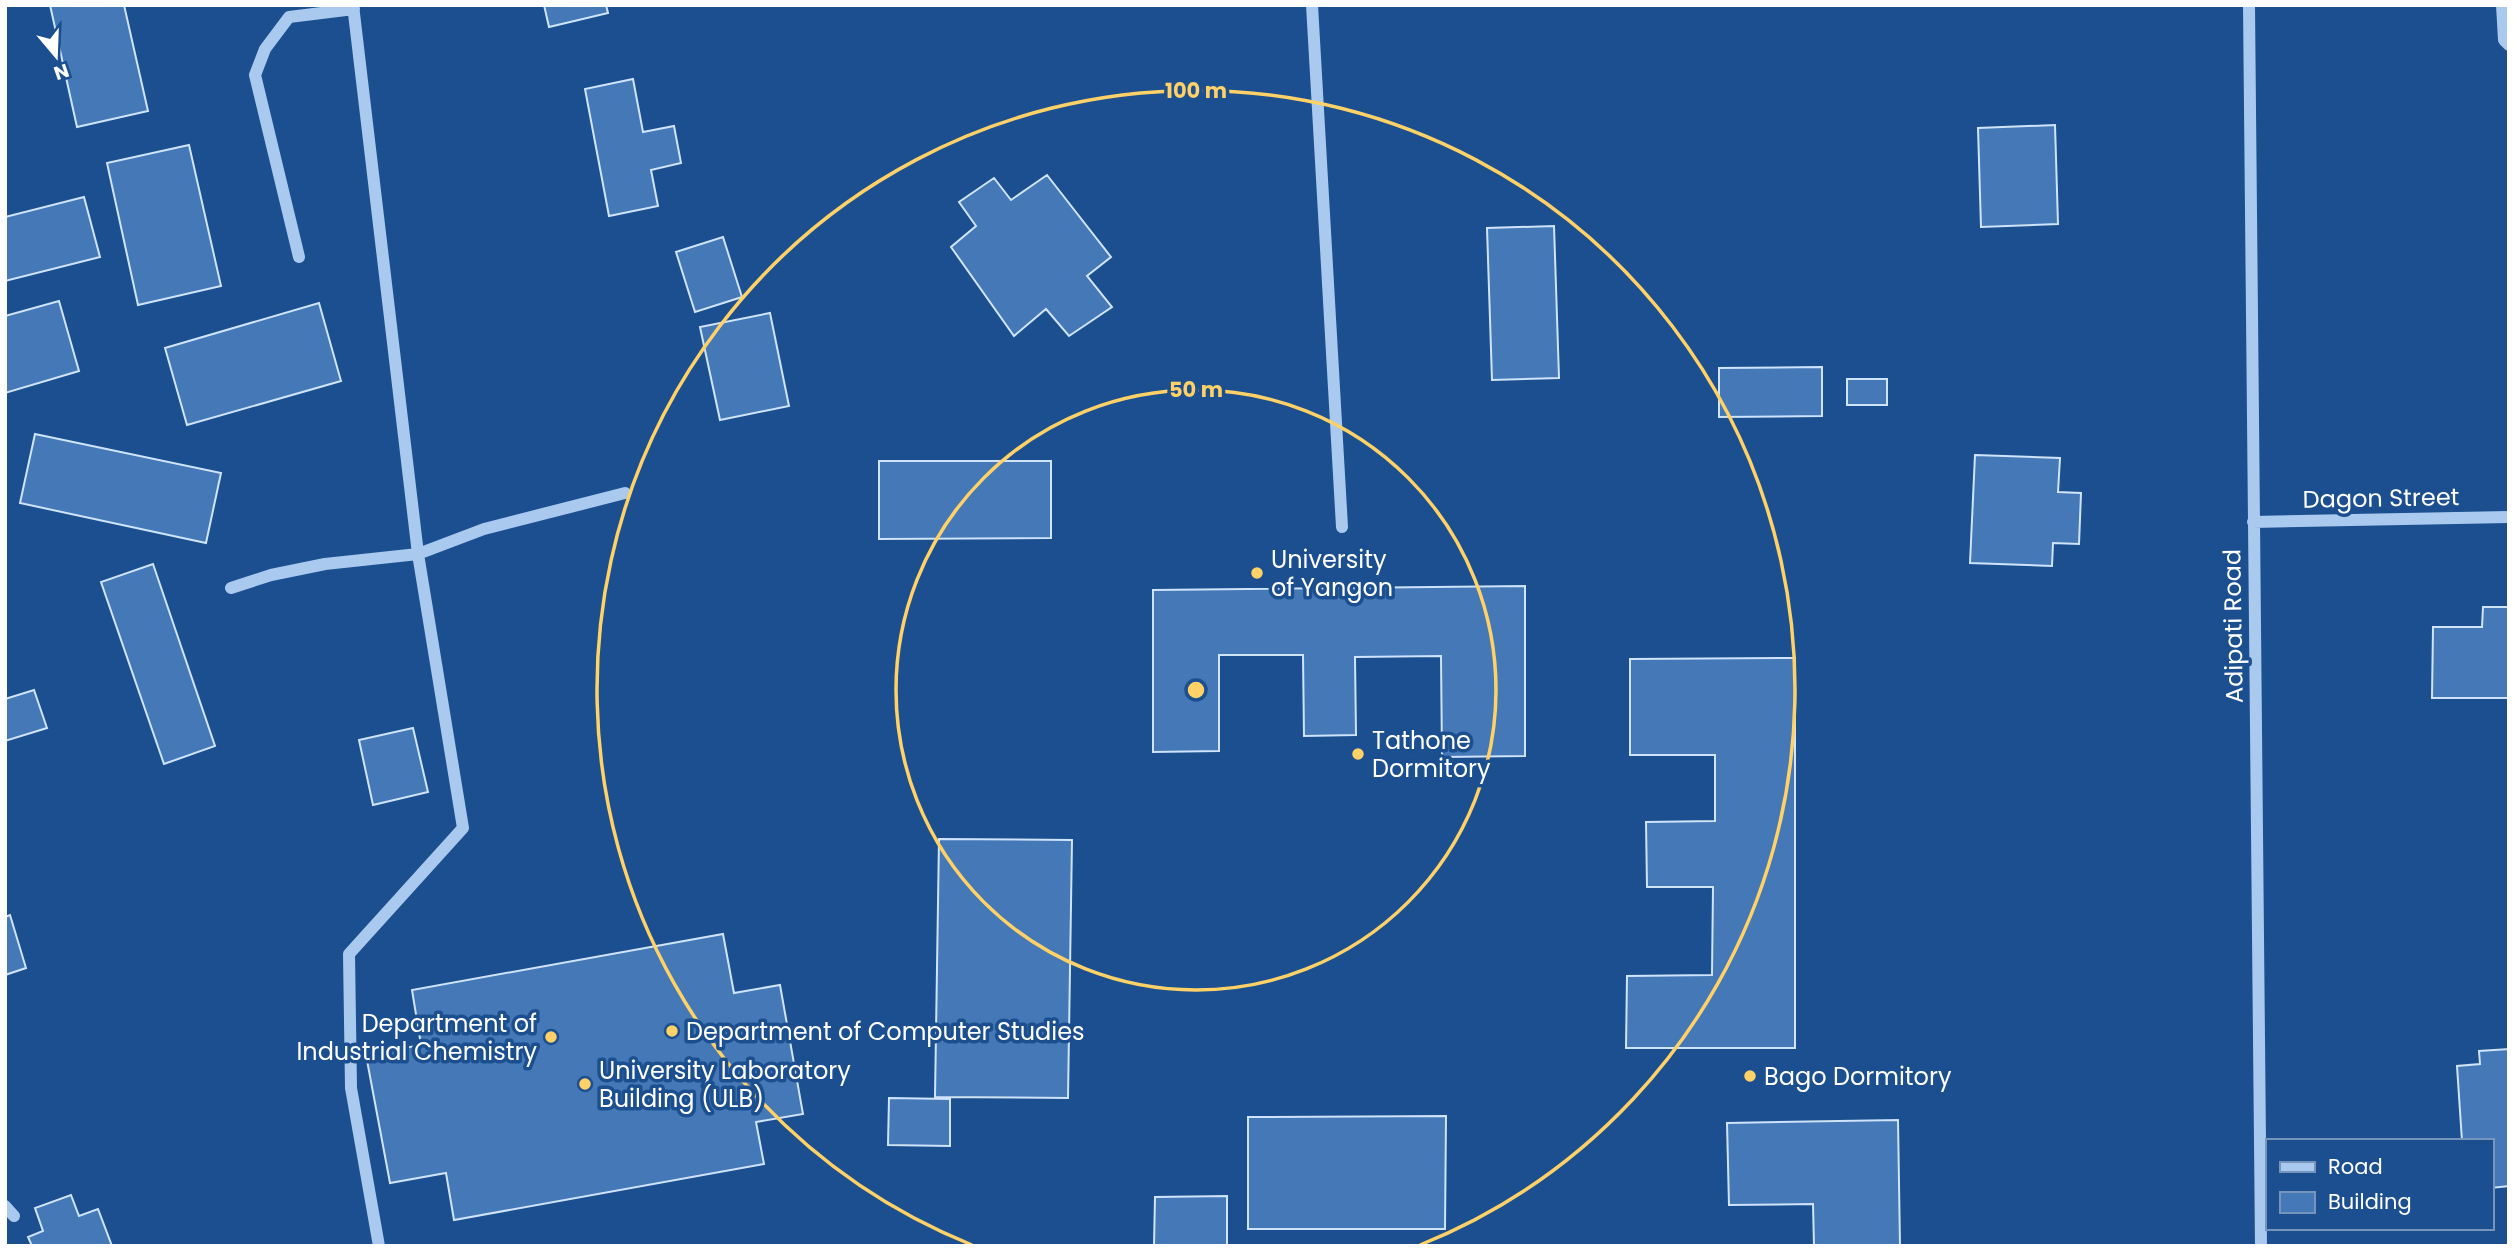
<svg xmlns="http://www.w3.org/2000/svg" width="2514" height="1251" viewBox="0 0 2514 1251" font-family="Poppins,sans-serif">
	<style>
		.building { fill: #4478b7; stroke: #cfe3fa; stroke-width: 2 }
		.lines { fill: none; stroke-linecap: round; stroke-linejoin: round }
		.minor { stroke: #a9c9ee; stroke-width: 12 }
		.ring { fill: none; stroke: #ffd166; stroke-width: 3.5 }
		.poi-dot { fill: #ffd166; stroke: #1b4f8f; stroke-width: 2.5 }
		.labels { text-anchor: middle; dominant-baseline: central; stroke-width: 7; stroke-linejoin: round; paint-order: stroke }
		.street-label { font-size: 24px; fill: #fff; stroke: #1b4f8f }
		.poi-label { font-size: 24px; fill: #fff; stroke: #1b4f8f; text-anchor: start }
		.centre { fill: #ffd166; stroke: #1b4f8f; stroke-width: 3.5 }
		.ring-label { font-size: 21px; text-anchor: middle; font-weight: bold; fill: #ffd166; stroke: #1b4f8f; stroke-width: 7; stroke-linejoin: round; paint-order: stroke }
	</style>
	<rect width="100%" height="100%" fill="#1b4f8f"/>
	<path class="building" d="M50,5H124L148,111L77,127Z
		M544,5H606L608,13L549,27Z
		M633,79L643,132L674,126L681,163L651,170L658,206L609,216L585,89Z
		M2055,125L2058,224L1981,227L1978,128Z
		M189,145L221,286L138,305L107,163Z
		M1047,175L1111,257L1087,276L1112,307L1069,336L1046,309L1014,336L951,247L976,226L959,202L994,178L1011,200Z
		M84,197L100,257L5,281V217Z
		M1554,226L1559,378L1492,380L1487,228Z
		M723,237L742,297L695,312L676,252Z
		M59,301L79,371L5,393V316Z
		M319,303L341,381L187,425L165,348Z
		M770,313L789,406L720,420L700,327Z
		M1822,367V416L1719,417V368Z
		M1847,379H1887V405H1847Z
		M35,434L221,473L206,543L20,503Z
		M1975,455L2060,458L2058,492L2081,493L2079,544L2053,543L2052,566L1970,563Z
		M879,461H1051V538L879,539Z
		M153,564L215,746L164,764L101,582Z
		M1525,586V756L1442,757L1441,656L1355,657L1356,735L1304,736L1303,655H1219V751L1153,752V590Z
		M2483,607H2509V698H2432L2433,627H2482Z
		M1795,658V1048H1626L1627,976L1712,975L1713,887H1647L1646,822L1715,821V755H1630V659Z
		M34,690L47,728L5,741V699Z
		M413,728L428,792L373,805L359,740Z
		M939,839L1072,840L1068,1098L935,1097Z
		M10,915L26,968L5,975V917Z
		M723,934L734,993L780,985L803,1114L756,1122L764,1164L454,1220L446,1173L390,1183L366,1055L421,1045L412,990Z
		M2509,1049V1186L2491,1188V1141H2462L2457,1066L2480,1064L2479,1051Z
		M889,1098L950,1099V1146L888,1145Z
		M1446,1116L1445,1229H1248V1117Z
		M1898,1120L1900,1246H1814L1813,1204L1729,1205L1727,1123Z
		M71,1195L79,1216L98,1209L112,1246H32L28,1237L43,1231L35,1208Z
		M1227,1196V1246H1154L1155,1197Z"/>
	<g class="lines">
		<path class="minor" d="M353,5L418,554L463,828L349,954L351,1088L379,1246
			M1312,5L1342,527
			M2249,5L2261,1246
			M2502,5L2504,40L2509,45
			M299,257L255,75L265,49L289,17L354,9
			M2253,522L2509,517
			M231,588L271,575L325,564L418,554L484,529L625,493
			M5,1206L14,1216"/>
	</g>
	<g class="ring">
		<circle cx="1196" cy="690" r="300"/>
		<path d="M972 1245A599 599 0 1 1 1420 1245"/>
	</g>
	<g class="poi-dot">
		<circle cx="1257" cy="573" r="7"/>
		<circle cx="1358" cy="754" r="7"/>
		<circle cx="672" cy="1031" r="7"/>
		<circle cx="551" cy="1037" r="7"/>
		<circle cx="1750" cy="1076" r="7"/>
		<circle cx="585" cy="1084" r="7"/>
	</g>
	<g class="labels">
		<g class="street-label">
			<text transform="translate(2381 498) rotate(-1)">Dagon Street</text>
			<text transform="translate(2233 626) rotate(-91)">Adipati Road</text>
		</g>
		<g class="poi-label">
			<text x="1271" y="559">University<tspan x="1271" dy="28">of Yangon</tspan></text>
			<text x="1372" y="740">Tathone<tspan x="1372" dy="28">Dormitory</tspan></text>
			<text x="537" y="1023" text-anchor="end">Department of<tspan x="537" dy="28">Industrial Chemistry</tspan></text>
			<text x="686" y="1031">Department of Computer Studies</text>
			<text x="599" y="1070">University Laboratory<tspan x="599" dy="28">Building (ULB)</tspan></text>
			<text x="1764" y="1076">Bago Dormitory</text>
		</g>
	</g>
	<circle cx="1196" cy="690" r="10" class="centre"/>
	<g class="ring-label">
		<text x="1196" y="98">100 m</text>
		<text x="1196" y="397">50 m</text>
	</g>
	<rect width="2514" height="1251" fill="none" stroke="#ffffff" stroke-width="14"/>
	<rect x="2266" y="1139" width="228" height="91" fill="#1b4f8f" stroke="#7695bc" stroke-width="2"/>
	<rect x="2280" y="1162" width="35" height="10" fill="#a9c9ee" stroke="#7695bc" stroke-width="2"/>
	<text x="2328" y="1174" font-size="21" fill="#ffffff">Road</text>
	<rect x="2280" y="1192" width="35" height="21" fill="#4478b7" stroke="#7695bc" stroke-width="2"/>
	<text x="2328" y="1209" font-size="21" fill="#ffffff">Building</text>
	<g transform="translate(56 56) rotate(161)" stroke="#1b4f8f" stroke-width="5" paint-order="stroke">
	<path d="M0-5L12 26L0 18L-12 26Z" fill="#ffffff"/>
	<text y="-10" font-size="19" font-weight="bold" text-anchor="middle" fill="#ffffff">N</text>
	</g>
</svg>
